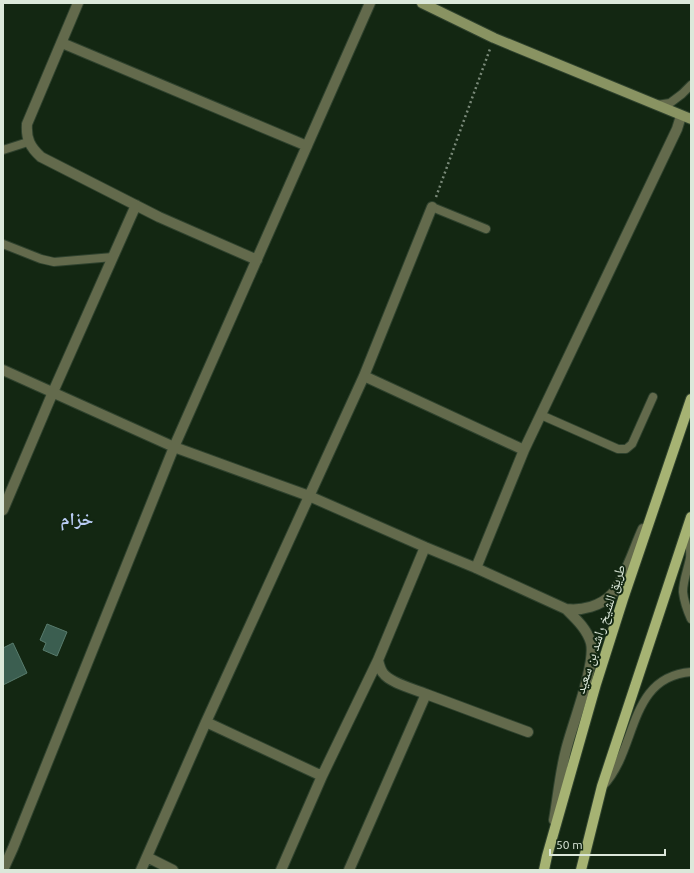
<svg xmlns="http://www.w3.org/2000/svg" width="694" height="873" viewBox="0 0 694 873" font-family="Ubuntu,'Noto Naskh Arabic',sans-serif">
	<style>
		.building { fill: #3b5e50; stroke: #587c6d }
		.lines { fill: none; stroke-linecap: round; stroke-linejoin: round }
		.lane-casing { stroke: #2f422e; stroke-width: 10 }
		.street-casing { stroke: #2f422e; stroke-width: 12 }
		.secondary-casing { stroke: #2f422e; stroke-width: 12 }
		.primary-casing { stroke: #2f422e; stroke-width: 12 }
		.path { stroke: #7a8a79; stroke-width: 2.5; stroke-dasharray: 2 3; stroke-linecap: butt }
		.lane { stroke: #636a4c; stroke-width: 8 }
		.street { stroke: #636a4c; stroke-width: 10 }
		.secondary { stroke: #899362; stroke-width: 10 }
		.primary { stroke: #a6b373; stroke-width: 10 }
		.labels { text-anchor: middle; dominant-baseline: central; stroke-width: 4; stroke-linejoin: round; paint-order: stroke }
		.street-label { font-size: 14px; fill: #dce8da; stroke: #132712 }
		.district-label { font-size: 18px; font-weight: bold; fill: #bacdf5; stroke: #132712 }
	</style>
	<rect width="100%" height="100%" fill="#132712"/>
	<path class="building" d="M47,624L67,632L57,656L43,650L46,643L40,640Z
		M13,643L27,673L3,685V648Z"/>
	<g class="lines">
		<defs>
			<path id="lane" d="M657,105L670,103L682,94L691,85
				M3,150L28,142
				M432,207L486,229
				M3,244L41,259L54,262L113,257
				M541,415L618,449H626L632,444L653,397
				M687,529C689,539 691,548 690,558C688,569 683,580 683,592C684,601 687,610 691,619
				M603,786C638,750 627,677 691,672"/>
			<path id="street" d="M78,3L27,124C26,139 30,147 41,157L159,217L257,260
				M62,43L307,146
				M3,370L174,447L309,496L425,547L476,568L566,609C582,611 601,606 612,594C624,581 635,546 643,529
				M364,376L524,450
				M3,510L53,392L136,205
				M476,568L524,450L677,129L681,116
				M378,660C379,664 380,669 383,673C390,683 414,689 426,694
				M206,722L322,776
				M554,820C558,797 560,773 566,750C572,725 596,665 591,643C587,629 576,619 566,609
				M147,857L173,870
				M3,870L13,848L174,447L370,3
				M141,870L206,722L364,376L432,207
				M281,870L322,776L378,660L425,547
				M349,870L426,694L528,732"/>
			<path id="secondary" d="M422,3L494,38L691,119"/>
			<path id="primary" d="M544,870L547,856L596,684L623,599L691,399
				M581,870L602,786L691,517"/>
		</defs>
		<use href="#lane" class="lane-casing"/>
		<use href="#street" class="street-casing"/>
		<use href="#secondary" class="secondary-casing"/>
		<use href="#primary" class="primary-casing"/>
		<path class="path" d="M436,197L490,49"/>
		<use href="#lane" class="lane"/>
		<use href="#street" class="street"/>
		<use href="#secondary" class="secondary"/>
		<use href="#primary" class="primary"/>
	</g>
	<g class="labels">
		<g class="street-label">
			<text transform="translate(600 629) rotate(-72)">طريق الشيخ راشد بن سعيد</text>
		</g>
		<g class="district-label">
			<text x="77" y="518">خزام</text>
		</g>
	</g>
	<rect width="694" height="873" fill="none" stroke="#dce8da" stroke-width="8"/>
	<path d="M550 849v6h115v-6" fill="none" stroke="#dce8da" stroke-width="2"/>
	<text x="556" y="849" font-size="12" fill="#dce8da" stroke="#132712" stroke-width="3" paint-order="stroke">50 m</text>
</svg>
